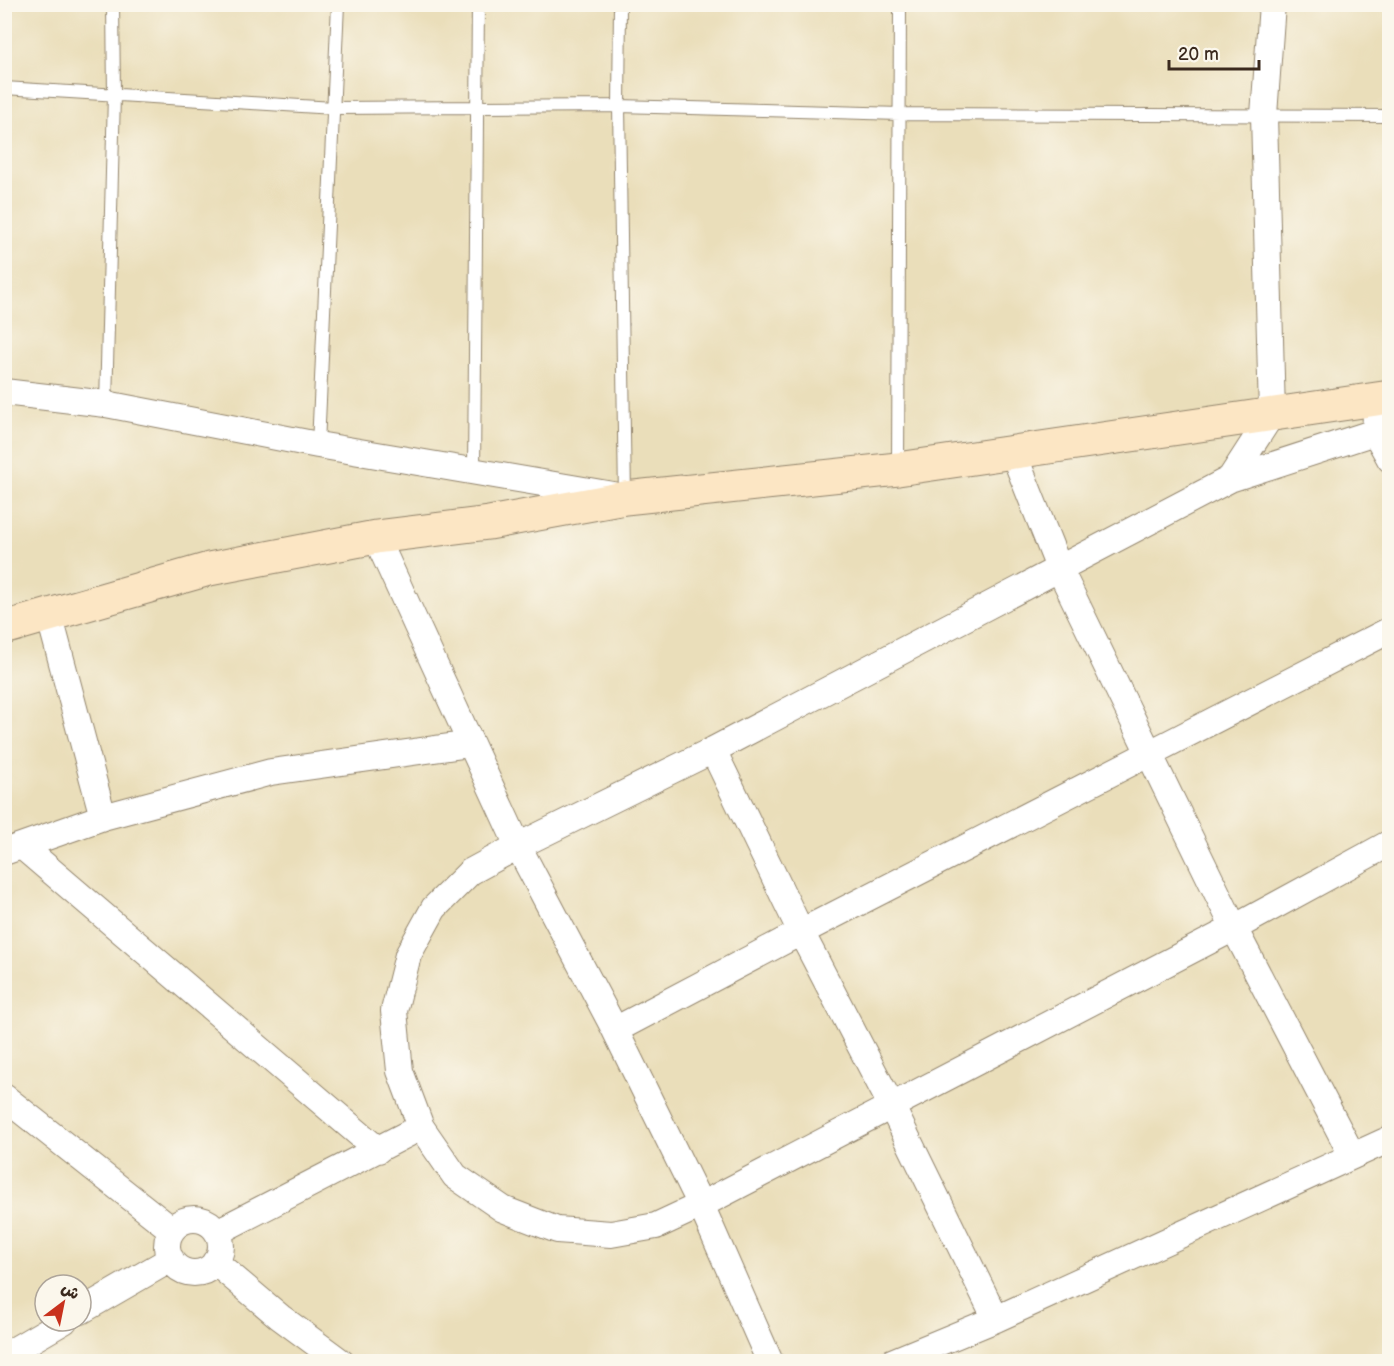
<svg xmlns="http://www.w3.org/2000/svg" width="1394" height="1366" viewBox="0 0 1394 1366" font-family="'Balsamiq Sans','Playpen Sans Arabic',sans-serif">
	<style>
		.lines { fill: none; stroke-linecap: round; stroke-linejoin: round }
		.lane-casing { stroke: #92846c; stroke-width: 14 }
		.street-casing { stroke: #92846c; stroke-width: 28 }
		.secondary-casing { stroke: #92846c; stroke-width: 35 }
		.lane { stroke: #fff; stroke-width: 12 }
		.street { stroke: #fff; stroke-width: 26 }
		.secondary { stroke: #fce6c4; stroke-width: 33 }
	</style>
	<rect width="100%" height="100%" fill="#fbf7ec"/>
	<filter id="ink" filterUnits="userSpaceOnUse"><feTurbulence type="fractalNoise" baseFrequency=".0167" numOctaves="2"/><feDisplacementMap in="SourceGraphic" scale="12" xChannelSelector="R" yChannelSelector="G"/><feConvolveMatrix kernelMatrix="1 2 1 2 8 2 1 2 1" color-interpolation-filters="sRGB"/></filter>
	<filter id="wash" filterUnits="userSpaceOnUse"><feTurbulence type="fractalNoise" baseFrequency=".008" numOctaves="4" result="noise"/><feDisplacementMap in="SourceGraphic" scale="24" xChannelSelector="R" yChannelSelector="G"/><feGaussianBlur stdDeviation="1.35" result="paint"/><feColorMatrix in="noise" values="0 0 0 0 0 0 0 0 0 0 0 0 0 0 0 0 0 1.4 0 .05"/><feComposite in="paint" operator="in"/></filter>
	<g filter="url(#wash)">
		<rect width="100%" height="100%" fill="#eadeba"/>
	</g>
	<g filter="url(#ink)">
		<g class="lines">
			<defs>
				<path id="lane" d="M620,4L619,106L625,498
					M4,88L334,108L619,106L900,114L1390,116
					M106,404L114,95L113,4
					M318,445L338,4
					M898,468L900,4
					M474,471L478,4"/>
				<path id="street" d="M4,392L106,404L318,445L613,495
					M1376,415L1375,432L1390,459
					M1375,432L1230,479L713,750L518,846L470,872L434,908L408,955L394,1011L400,1071L421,1127L455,1176L503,1209L557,1230L611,1234L656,1226L701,1205L1234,928L1390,843
					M1013,452L1059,568L1234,928L1352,1155
					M1230,479L1272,414L1264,115L1272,4
					M376,537L518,846L615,1030L701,1205L770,1362
					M49,614L103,817
					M713,750L801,932L891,1105L996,1319
					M22,846L378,1150
					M4,852L103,817L271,772L470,744
					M615,1030L801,932L1390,630
					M4,1097L172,1230
					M167 1246a27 27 0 1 1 54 0a27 27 0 1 1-54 0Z
					M217,1232L421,1127
					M215,1262L280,1317L341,1362
					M81,1311L171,1259
					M4,1356L64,1321
					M892,1362L996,1319L1390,1139"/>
				<path id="secondary" d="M4,628L209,569L376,537L489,523L625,498L898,469L1390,397"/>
			</defs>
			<use href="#lane" class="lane-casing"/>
			<use href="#street" class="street-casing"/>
			<use href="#secondary" class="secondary-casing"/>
			<use href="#lane" class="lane"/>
			<use href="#street" class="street"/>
			<use href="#secondary" class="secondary"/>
		</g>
	</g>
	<rect width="1394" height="1366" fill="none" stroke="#fbf7ec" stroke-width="24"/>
	<g transform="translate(63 1303) rotate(32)"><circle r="28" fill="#fbf7ec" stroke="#aea59a" stroke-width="1.5"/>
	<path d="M0-4.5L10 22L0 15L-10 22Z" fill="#c8321e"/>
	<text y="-9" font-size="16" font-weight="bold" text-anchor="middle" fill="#3b2a1e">ش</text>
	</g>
	<path d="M1169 60v9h90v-9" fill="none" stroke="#3b2a1e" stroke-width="3"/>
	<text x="1178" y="60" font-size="18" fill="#3b2a1e" stroke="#fbf7ec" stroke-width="4.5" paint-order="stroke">20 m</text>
</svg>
